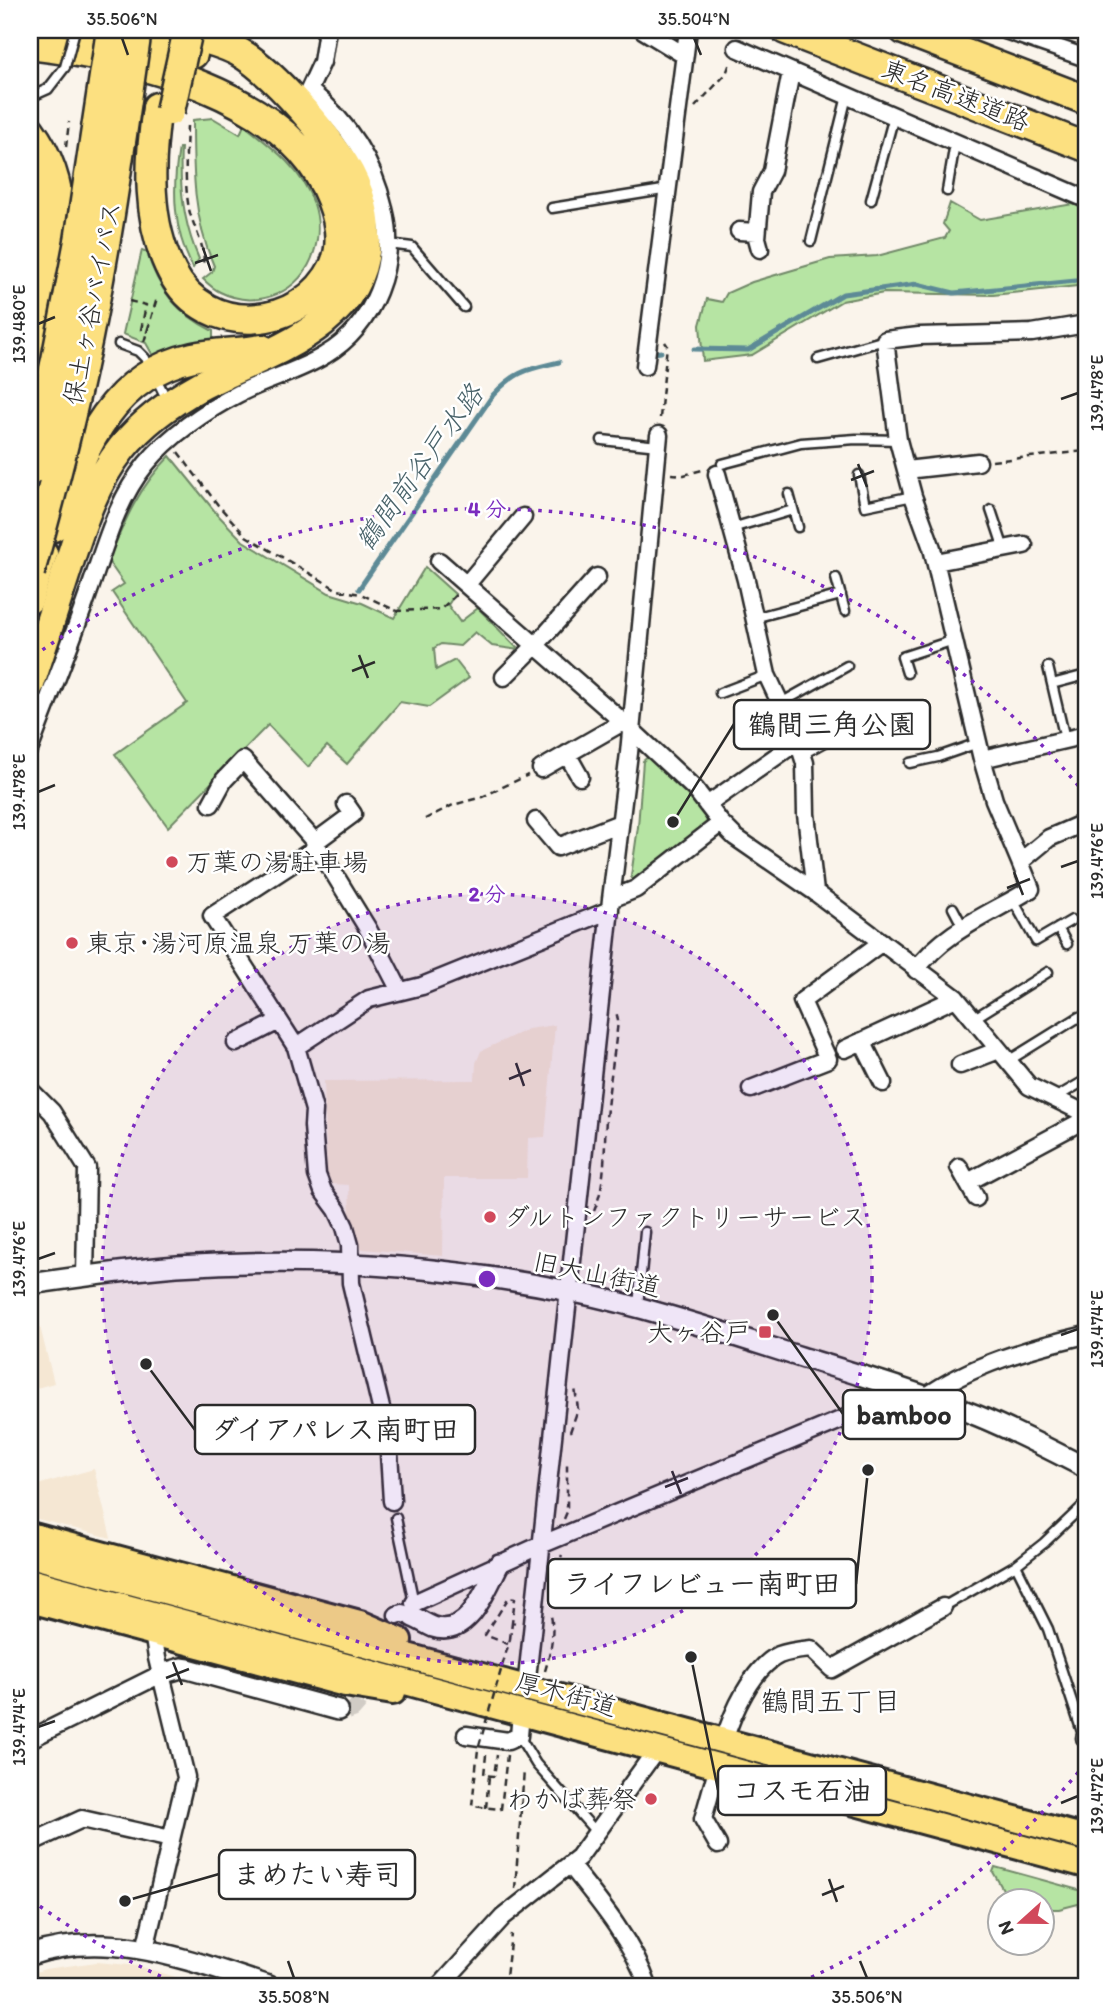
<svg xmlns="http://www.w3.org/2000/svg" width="1116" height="2016" viewBox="0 0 1116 2016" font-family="Itim,'Klee One',sans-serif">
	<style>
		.built { fill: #f5e7d3 }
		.green { fill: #b6e4a3; stroke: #708867; stroke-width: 2 }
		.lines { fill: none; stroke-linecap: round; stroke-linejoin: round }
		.stream { stroke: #5d8a96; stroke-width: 5 }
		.minor-tunnel { stroke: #d1ccc5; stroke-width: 16; stroke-dasharray: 16 8; stroke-linecap: butt }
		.service-casing { stroke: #2b2b2b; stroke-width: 13 }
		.minor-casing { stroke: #2b2b2b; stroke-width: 21 }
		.tertiary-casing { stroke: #2b2b2b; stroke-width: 24 }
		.trunk-casing { stroke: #2b2b2b; stroke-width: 30 }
		.motorway-casing { stroke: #2b2b2b; stroke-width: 33 }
		.path { stroke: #2b2b2b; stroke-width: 2.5; stroke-dasharray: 7 5; stroke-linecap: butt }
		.service { stroke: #fff; stroke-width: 8 }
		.minor { stroke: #fff; stroke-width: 16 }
		.tertiary { stroke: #fff; stroke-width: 19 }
		.trunk { stroke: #fce080; stroke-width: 24 }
		.motorway { stroke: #fce080; stroke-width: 28 }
		.service-bridge-casing { stroke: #2b2b2b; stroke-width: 13; stroke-linecap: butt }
		.motorway-bridge-casing { stroke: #2b2b2b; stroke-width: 33; stroke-linecap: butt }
		.path-bridge { stroke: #2b2b2b; stroke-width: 2.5; stroke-dasharray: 7 5; stroke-linecap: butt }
		.service-bridge { stroke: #fff; stroke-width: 8 }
		.motorway-bridge { stroke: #fce080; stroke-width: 28 }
		.ticks { fill: none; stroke: #2b2b2b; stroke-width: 2.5 }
		.ring { fill: none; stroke: #7b2cbf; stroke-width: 3.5; stroke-dasharray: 3.5 7 }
		.poi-dot { fill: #d1495b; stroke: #fff; stroke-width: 2.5 }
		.labels { text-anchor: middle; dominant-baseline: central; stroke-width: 5; stroke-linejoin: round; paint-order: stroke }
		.street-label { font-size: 26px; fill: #2b2b2b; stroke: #fff }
		.poi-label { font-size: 26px; fill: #2b2b2b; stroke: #fff; text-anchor: start }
		.water-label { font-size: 28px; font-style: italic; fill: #486269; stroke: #fff }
		.neighbourhood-label { font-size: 28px; fill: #2b2b2b; stroke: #fff }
		.centre { fill: #7b2cbf; stroke: #fff; stroke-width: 3.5 }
		.ring-label { font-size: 21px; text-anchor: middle; font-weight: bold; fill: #7b2cbf; stroke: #fff; stroke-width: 5; stroke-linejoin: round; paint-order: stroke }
		.leader { fill: none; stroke: #2b2b2b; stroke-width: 2.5 }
		.callout-dot { fill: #2b2b2b; stroke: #fff; stroke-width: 2.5 }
		.callout { fill: #fff; stroke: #2b2b2b; stroke-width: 2.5 }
		.callout-label { font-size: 28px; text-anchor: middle; font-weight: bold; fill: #2b2b2b }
		.neatline { fill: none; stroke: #2b2b2b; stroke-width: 2.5 }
		.ticks-label { font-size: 18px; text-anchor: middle; fill: #2b2b2b }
	</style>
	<rect width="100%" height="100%" fill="#faf4eb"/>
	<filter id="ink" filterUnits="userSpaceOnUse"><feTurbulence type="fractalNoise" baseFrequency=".0143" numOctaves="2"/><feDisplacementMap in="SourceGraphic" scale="14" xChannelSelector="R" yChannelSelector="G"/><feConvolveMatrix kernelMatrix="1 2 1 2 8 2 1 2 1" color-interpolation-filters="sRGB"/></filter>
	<g filter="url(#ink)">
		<path class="built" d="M555,1025L545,1137L528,1138L527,1178H444L443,1256L363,1249L359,1246L350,1220L349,1185L332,1184L327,1174L324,1081L475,1080L476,1063L481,1051L528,1029Z
			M30,1299H33L54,1383L30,1390Z
			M94,1469L111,1538L30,1517V1487Z
			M97,1962L139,1966L205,1986H30V1974L45,1969Z"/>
		<path class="green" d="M213,118L240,134L244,125C272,147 302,169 314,204C319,219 319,237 314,252C302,292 258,311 220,292C214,289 208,284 203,279L212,272L214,266C193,217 193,173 193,120Z
			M179,148H181C179,187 183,223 199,259L193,268C173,230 172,190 179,148Z
			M950,203L980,220L1073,204L1086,210V285L993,295L884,293L842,301L752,355L703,361L700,325L707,299L722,302L727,293L752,282L830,259L877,256L945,238L949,231L943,224Z
			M142,250L147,252C158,290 177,313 213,331V344L155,359L146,343L123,334Z
			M170,456L217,514L243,541L329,593L362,603L394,618L425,567L455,594L448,605L460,622L478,608L519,650L492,646L475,632L460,646L441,644L434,648L436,670L455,660L469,678L429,707L400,702L347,764L327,746L308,767L268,725L168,827L115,754L187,703L112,592L124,584L108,561C125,520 138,488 170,456Z
			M649,756C666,772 708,802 707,826L633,884L631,876L638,827L643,761Z
			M995,1867L1086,1892V1902L1059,1909H1043L1042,1900H1009L993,1872Z"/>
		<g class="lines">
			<path class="stream" d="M694,349L748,350L843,294L917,284L954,293L1086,280
				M654,353L661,352
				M359,589L493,395C517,370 526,370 559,362"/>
			<path class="minor-tunnel" d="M347,1712L353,1710L359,1703L397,1622L401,1618"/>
			<defs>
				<path id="service" d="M30,97L48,89L65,67
					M947,191L955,143
					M871,200L894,116
					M552,208L669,189
					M811,241L847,96
					M389,244L412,247L464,307
					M119,344L138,351L145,358
					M818,359L885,340
					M160,386L164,394
					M602,440L658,446
					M722,464L801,443L856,439L898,440
					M859,475L865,506L913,496
					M789,494L798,527
					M991,510L1004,549
					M732,528L793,510
					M836,578L845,611
					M754,618L841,595
					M1048,667L1065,739
					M907,673L902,657L954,640
					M1052,684L1086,675
					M720,693L767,675
					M781,703L847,666
					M803,754L849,729
					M910,763L938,757L978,743
					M1013,900L1036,941L1072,920
					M953,908L963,927
					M1058,928L1067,944
					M973,1019L1048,972
					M1008,1061L1079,1017
					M1055,1098L1086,1080
					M638,1306L645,1232
					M396,1518L414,1603
					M1016,1565L1048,1629L1085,1741
					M943,1607L1016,1565L1044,1543L1086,1503
					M519,1736L536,1764L597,1833"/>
				<path id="minor" d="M643,30L684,55
					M1005,30L1086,58
					M737,48L1086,199
					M739,231L757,232
					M760,249L757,238L761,192L772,171L791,72
					M1086,324L1032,333L919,336L885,340L898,440L913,496L932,548L982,759L1086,735
					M645,366L688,30
					M906,470L978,462
					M717,474L746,580L767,675L798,741L805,763L806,814L815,892
					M439,561L623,722L695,789L721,823L735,837L815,892L956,998L1029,1086L1086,1114
					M936,562L1024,545
					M467,584L523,517
					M504,677L536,645L597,577
					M30,748C49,697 70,646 88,594C104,550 115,502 146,464C169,436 205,411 238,394C266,379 298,372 325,355C374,326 398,263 384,209C373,161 347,121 309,90L322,62L327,30
					M567,754L580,777
					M982,759L994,800L1020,862
					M541,769L623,722
					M211,804L224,780L243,760L314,841L368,929L400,991
					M707,805L798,741
					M536,821L558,847L620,823
					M315,842L353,814L346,804
					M318,847L212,916L296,1047L314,1110L313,1126L317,1175L323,1191L337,1210L345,1227L350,1245L351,1283L388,1437L392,1501
					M611,899L636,889L721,823
					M916,970C945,930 991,914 1031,889L1020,862L1049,838L1086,822
					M862,1041L883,1083
					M236,1043L279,1021
					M296,1047L369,999L422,986L610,910
					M845,1049L956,998
					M960,1065L999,1050
					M751,1089L828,1059L802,1001L882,942
					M30,1090L52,1112L87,1168L85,1277
					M959,1167L976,1198
					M968,1182L1086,1119
					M924,1398C972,1364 1030,1348 1086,1335
					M414,1603L543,1544L891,1399L900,1390
					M397,1615L402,1613L413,1617
					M526,1688L611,899L629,753L659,435
					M466,1735L508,1741L519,1736L521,1713
					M1085,1738L1086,1737
					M30,1739L161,1674
					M724,1741C732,1714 752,1668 779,1655C789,1651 801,1650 811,1649L832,1669L943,1607
					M30,1843L82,1819L171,1839
					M718,1845L703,1819L718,1766
					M570,1865C599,1901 633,1942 648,1986
					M145,1949L186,1777L157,1658L153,1632
					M440,1986L503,1917L579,1857L657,1749"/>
				<path id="tertiary" d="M30,1284C78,1277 128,1270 177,1266C307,1257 441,1265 569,1291C648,1307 725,1333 801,1357C860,1375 921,1393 978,1416C1015,1431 1051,1450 1086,1468
					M413,1617C420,1620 426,1624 433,1627C469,1639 486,1588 499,1564
					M161,1674L181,1668L188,1669L338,1710
					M30,1955C111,1927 192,1962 269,1986"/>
				<path id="trunk" d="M30,601L45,553
					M30,1535L360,1623L399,1640
					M30,1555L1086,1838
					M30,1581L1086,1865
					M30,1600L345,1684L393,1692"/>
				<path id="motorway" d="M87,30L150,41L193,54
					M786,30L1086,147
					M904,30L1086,100
					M30,45C131,57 290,92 331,199C339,220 344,245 334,266C302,331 206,339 172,272C146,222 149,161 157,107
					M30,130C75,191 59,252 46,321C39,352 34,384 30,416
					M30,185C41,212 43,239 39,267
					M53,527C82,454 107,376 193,357C216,352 240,353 262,349
					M30,684C43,644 56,603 69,563C82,522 95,482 122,448C143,422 171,402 200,386C264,353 362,329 366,241C367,209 356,179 337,153C316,123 269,68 237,51C217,41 194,36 172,30"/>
			</defs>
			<use href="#service" class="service-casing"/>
			<use href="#minor" class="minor-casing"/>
			<use href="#tertiary" class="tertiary-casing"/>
			<use href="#trunk" class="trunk-casing"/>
			<use href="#motorway" class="motorway-casing"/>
			<path class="path" d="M695,107L726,74L730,63
				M187,126C186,153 184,182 189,209C192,225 209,252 202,266
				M66,147L69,122
				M129,301L146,305L141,330L148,332
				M144,342L157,298
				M660,418L667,345L665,342
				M178,452L218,505L246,536L338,590L361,594L397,611L441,609L456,595
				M992,461L1086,451
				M671,474L684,475L702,470
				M425,819L453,805L482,797L528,775
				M594,1211C608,1179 603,1142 607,1108C610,1079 615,1050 618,1021L616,1010
				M570,1432L578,1409L575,1388
				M564,1519L567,1512V1463
				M556,1568L562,1555
				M510,1639L512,1622
				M508,1644L485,1635L509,1597L515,1598L512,1622L517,1623
				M545,1671C550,1654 555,1634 551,1616
				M486,1755L484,1775L494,1776L497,1755
				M486,1808L489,1776
				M515,1889L524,1770
				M505,1986L511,1934"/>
			<use href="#service" class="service"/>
			<use href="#minor" class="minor"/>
			<use href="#tertiary" class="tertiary"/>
			<use href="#trunk" class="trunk"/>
			<use href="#motorway" class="motorway"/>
			<defs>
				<path id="service-bridge" d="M65,67L75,30"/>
				<path id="motorway-bridge" d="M170,111L188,30
					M30,471L56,360L79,241L111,30
					M30,572C49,504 67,435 82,366C106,255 121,142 137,30"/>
			</defs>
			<use href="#service-bridge" class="service-bridge-casing"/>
			<use href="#motorway-bridge" class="motorway-bridge-casing"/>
			<path class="path-bridge" d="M507,1755L501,1809L472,1806L478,1749L510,1639"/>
			<use href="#service-bridge" class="service-bridge"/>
			<use href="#motorway-bridge" class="motorway-bridge"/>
		</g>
	</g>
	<path class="ticks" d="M122,38L128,55M694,38L701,55M203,248L211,271M195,263L218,255M38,324L55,317M1061,399L1078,393M858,464L867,487M851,480L874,471M359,655L368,678M352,671L375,662M38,792L55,785M1061,867L1078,861M1014,872L1023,895M1007,888L1030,879M516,1063L524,1086M509,1079L531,1070M38,1259L55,1253M1061,1335L1078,1329M672,1471L681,1494M665,1487L688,1478M173,1662L182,1685M166,1678L189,1669M38,1727L55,1721M1061,1803L1078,1796M829,1879L837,1902M822,1895L844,1886M288,1961L294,1978M860,1961L867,1978"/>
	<circle cx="487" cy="1279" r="385" fill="#7b2cbf" fill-opacity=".12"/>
	<g class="ring">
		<circle cx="487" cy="1279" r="385"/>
		<path d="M1085 1764A770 770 0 0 1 794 1985M180 1985A770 770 0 0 1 34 1902M34 656A770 770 0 0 1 1085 794"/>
	</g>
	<g class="poi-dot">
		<circle cx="172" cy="862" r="7"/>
		<circle cx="72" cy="943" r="7"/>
		<circle cx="490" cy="1217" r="7"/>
		<rect x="758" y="1325" width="14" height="14" rx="3.5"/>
		<circle cx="651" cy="1799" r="7"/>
	</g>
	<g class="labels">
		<g class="street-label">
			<text transform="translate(956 95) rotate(21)">東名高速道路</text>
			<text transform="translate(92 303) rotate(-79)">保土ヶ谷バイパス</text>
			<text transform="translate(597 1274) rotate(12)">旧大山街道</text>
			<text transform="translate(566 1694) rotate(15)">厚木街道</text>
		</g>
		<g class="poi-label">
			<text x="186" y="862">万葉の湯駐車場</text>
			<text x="86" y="943">東京･湯河原温泉 万葉の湯</text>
			<text x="504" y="1217">ダルトンファクトリーサービス</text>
			<text x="751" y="1332" text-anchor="end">大ヶ谷戸</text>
			<text x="637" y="1799" text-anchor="end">わかば葬祭</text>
		</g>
		<g class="water-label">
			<text transform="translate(419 467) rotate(-54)">鶴間前谷戸水路</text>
		</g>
		<g class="neighbourhood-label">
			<text x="831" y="1701">鶴間五丁目</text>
		</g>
	</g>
	<circle cx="487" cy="1279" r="10" class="centre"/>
	<g class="ring-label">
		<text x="487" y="516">4 分</text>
		<text x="487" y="901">2 分</text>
	</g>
	<path class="leader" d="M673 822L734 724M773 1315L843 1414M146 1364L195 1430M868 1470L856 1584M691 1657L718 1790M125 1901L219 1874"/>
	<g class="callout-dot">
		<circle cx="673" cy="822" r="7"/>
		<circle cx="773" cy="1315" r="7"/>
		<circle cx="146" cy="1364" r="7"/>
		<circle cx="868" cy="1470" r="7"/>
		<circle cx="691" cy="1657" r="7"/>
		<circle cx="125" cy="1901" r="7"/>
	</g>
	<g class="callout">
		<rect x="734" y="700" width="196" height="49" rx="7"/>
		<rect x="843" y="1390" width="122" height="49" rx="7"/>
		<rect x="195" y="1405" width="280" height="49" rx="7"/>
		<rect x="548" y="1559" width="308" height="49" rx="7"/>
		<rect x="718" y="1766" width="168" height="49" rx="7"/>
		<rect x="219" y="1850" width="196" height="49" rx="7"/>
	</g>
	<g class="callout-label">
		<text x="832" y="734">鶴間三角公園</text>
		<text x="904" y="1424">bamboo</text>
		<text x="335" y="1439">ダイアパレス南町田</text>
		<text x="702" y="1593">ライフレビュー南町田</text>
		<text x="802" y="1800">コスモ石油</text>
		<text x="317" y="1884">まめたい寿司</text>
	</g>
	<rect width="1116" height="2016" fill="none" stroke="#fff" stroke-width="77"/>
	<g transform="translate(1021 1922) rotate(249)"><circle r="33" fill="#ffffff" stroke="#aaaaaa" stroke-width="2"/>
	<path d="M0-5L12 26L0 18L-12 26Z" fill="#d1495b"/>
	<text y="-10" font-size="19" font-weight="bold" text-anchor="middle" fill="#2b2b2b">N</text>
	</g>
	<rect x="38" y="38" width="1040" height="1940" class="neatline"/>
	<g class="ticks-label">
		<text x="122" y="25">35.506°N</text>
		<text x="694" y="25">35.504°N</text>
		<text transform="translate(19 324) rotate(-90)" y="6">139.480°E</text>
		<text transform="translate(1097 393) rotate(-90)" y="6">139.478°E</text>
		<text transform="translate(19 792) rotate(-90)" y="6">139.478°E</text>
		<text transform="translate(1097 861) rotate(-90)" y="6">139.476°E</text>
		<text transform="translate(19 1259) rotate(-90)" y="6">139.476°E</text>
		<text transform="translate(1097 1329) rotate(-90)" y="6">139.474°E</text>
		<text transform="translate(19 1727) rotate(-90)" y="6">139.474°E</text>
		<text transform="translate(1097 1796) rotate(-90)" y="6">139.472°E</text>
		<text x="294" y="2003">35.508°N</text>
		<text x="867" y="2003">35.506°N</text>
	</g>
</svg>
